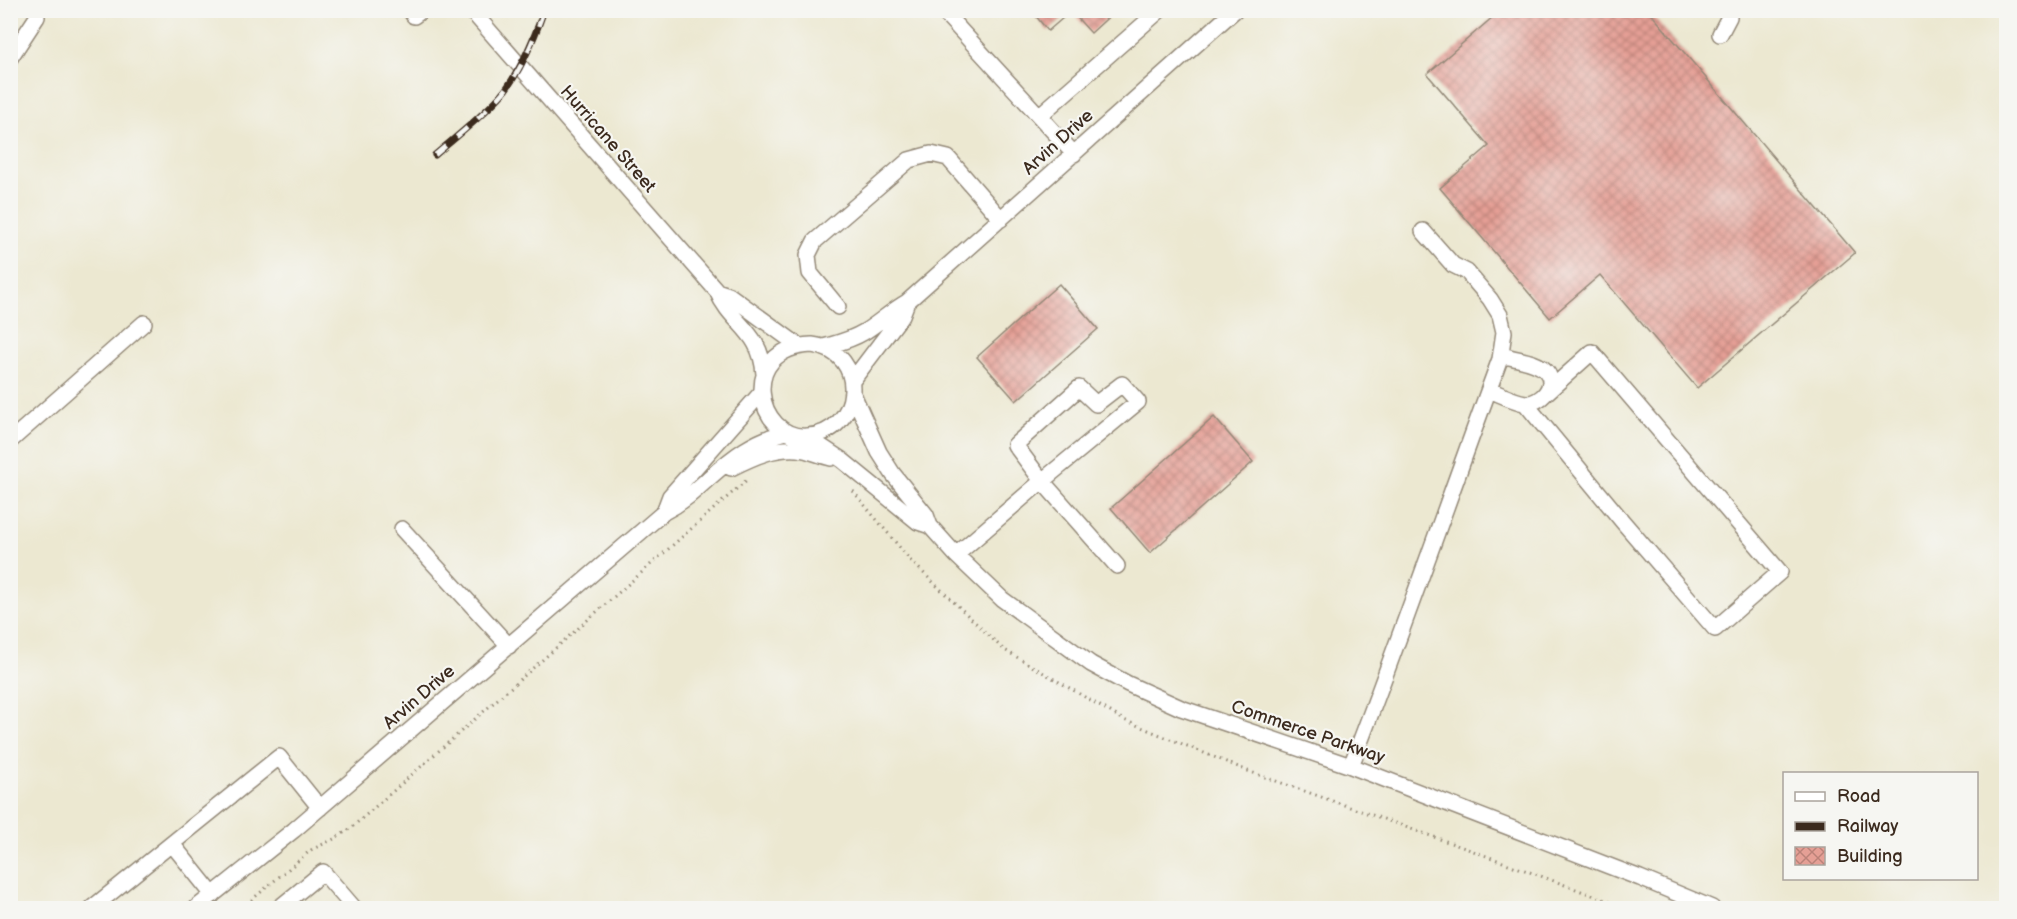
<svg xmlns="http://www.w3.org/2000/svg" width="2017" height="919" viewBox="0 0 2017 919" font-family="'Balsamiq Sans',sans-serif">
	<style>
		.building { fill: url(#building-cross-hatch) }
		.lines { fill: none; stroke-linecap: round; stroke-linejoin: round }
		.minor-casing { stroke: #948978; stroke-width: 18 }
		.path { stroke: #948978; stroke-width: 3; stroke-dasharray: 1.5 4.5; stroke-linecap: butt }
		.minor { stroke: #fff; stroke-width: 15 }
		.rail-casing { stroke: #3b2a1e; stroke-width: 7 }
		.rail { stroke: #f6f6f2; stroke-width: 4.5; stroke-dasharray: 14; stroke-linecap: butt }
		.labels { text-anchor: middle; dominant-baseline: central; stroke-width: 4.5; stroke-linejoin: round; paint-order: stroke }
		.street-label { font-size: 18px; fill: #3b2a1e; stroke: #f6f6f2 }
	</style>
	<defs>
		<pattern id="building-cross-hatch" width="8" height="8" patternUnits="userSpaceOnUse" patternTransform="scale(1.5)"><rect width="8" height="8" fill="#e59f95"/><path d="M0 0l8 8M0 8l8-8" fill="none" stroke="#bb8279"/></pattern>
	</defs>
	<rect width="100%" height="100%" fill="#f6f6f2"/>
	<filter id="ink" filterUnits="userSpaceOnUse"><feTurbulence type="fractalNoise" baseFrequency=".0167" numOctaves="2"/><feDisplacementMap in="SourceGraphic" scale="12" xChannelSelector="R" yChannelSelector="G"/><feConvolveMatrix kernelMatrix="1 2 1 2 8 2 1 2 1" color-interpolation-filters="sRGB"/></filter>
	<filter id="wash" filterUnits="userSpaceOnUse"><feTurbulence type="fractalNoise" baseFrequency=".008" numOctaves="4" result="noise"/><feDisplacementMap in="SourceGraphic" scale="24" xChannelSelector="R" yChannelSelector="G"/><feGaussianBlur stdDeviation="1.35" result="paint"/><feColorMatrix in="noise" values="0 0 0 0 0 0 0 0 0 0 0 0 0 0 0 0 0 1.4 0 .05"/><feComposite in="paint" operator="in"/></filter>
	<g filter="url(#wash)">
		<rect width="100%" height="100%" fill="#ece8d1"/>
		<g id="blocks">
			<path class="building" d="M1031,10H1116L1091,33L1071,11L1048,31Z
				M1501,10H1648L1855,253L1697,388L1600,275L1550,318L1440,188L1489,146L1427,74Z
				M1059,284L1098,329L1016,401L977,357Z
				M1214,417L1253,462L1150,553L1111,508Z"/>
		</g>
	</g>
	<g filter="url(#ink)">
		<use href="#blocks" fill-opacity="0" stroke="#948978" stroke-width="1.5"/>
		<g class="lines">
			<defs>
				<path id="minor" d="M410,10L414,16L422,10
					M471,10L717,291C731,325 761,330 764,374
					M942,10L1074,154
					M1720,34L1729,17V10
					M10,58L37,17
					M1039,116L1160,10
					M1423,231L1453,265L1467,272L1490,299L1500,315L1504,332L1500,359
					M717,291L729,295L799,346
					M838,307L810,273L808,255L815,241L909,160L931,154L948,158L1001,219
					M812,345C870,352 862,433 807,436C757,440 736,348 812,345Z
					M824,347C838,343 851,340 864,332C879,323 891,311 907,302L1235,10
					M852,381L902,315L907,302
					M853,394L879,452L893,474L926,515L930,526L956,555L1002,599L1091,664L1128,684L1181,708L1351,766L1640,878L1712,908
					M1525,403L1623,522L1715,629L1780,572L1592,352L1545,394
					M807,437L842,460L918,522L930,526
					M10,441L144,323
					M731,468C753,457 778,445 804,450C813,452 822,456 831,458
					M664,512L670,496L761,393
					M402,529L509,646
					M956,555L1042,481L1138,402L1122,384L1096,404L1079,388L1015,445L1042,481L1117,566
					M1351,766C1403,631 1450,494 1500,359L1506,356C1518,360 1537,361 1546,371C1558,385 1541,404 1525,403C1513,401 1500,394 1489,390
					M172,844L213,895
					M92,908L279,757L320,808
					M196,908L294,830L664,512C682,503 695,491 709,478C734,456 753,441 786,432
					M279,908L323,872L354,908"/>
			</defs>
			<use href="#minor" class="minor-casing"/>
			<path class="path" d="M853,491L911,561L1003,649L1124,720L1248,771L1465,848L1627,908
				M242,908L311,850L336,838L350,829L749,478"/>
			<use href="#minor" class="minor"/>
			<defs>
				<path id="rail" d="M435,155C458,135 483,116 503,93C522,69 534,39 544,10"/>
			</defs>
			<use href="#rail" class="rail-casing"/>
			<use href="#rail" class="rail"/>
		</g>
	</g>
	<g class="labels">
		<g class="street-label">
			<text transform="translate(608 139) rotate(49)">Hurricane Street</text>
			<text transform="translate(1058 142) rotate(-42)">Arvin Drive</text>
			<text transform="translate(419 697) rotate(-41)">Arvin Drive</text>
			<text transform="translate(1308 732) rotate(19)">Commerce Parkway</text>
		</g>
	</g>
	<rect width="2017" height="919" fill="none" stroke="#f6f6f2" stroke-width="36"/>
	<rect x="1783" y="772" width="195" height="108" fill="#f6f6f2" stroke="#aba49d" stroke-width="1.5"/>
	<rect x="1795" y="792" width="30" height="9" fill="#ffffff" stroke="#aba49d" stroke-width="1.5"/>
	<text x="1837" y="802" font-size="18" fill="#3b2a1e">Road</text>
	<rect x="1795" y="822" width="30" height="9" fill="#3b2a1e" stroke="#aba49d" stroke-width="1.5"/>
	<text x="1837" y="832" font-size="18" fill="#3b2a1e">Railway</text>
	<rect x="1795" y="847" width="30" height="18" fill="url(#building-cross-hatch)" stroke="#aba49d" stroke-width="1.5"/>
	<text x="1837" y="862" font-size="18" fill="#3b2a1e">Building</text>
</svg>
